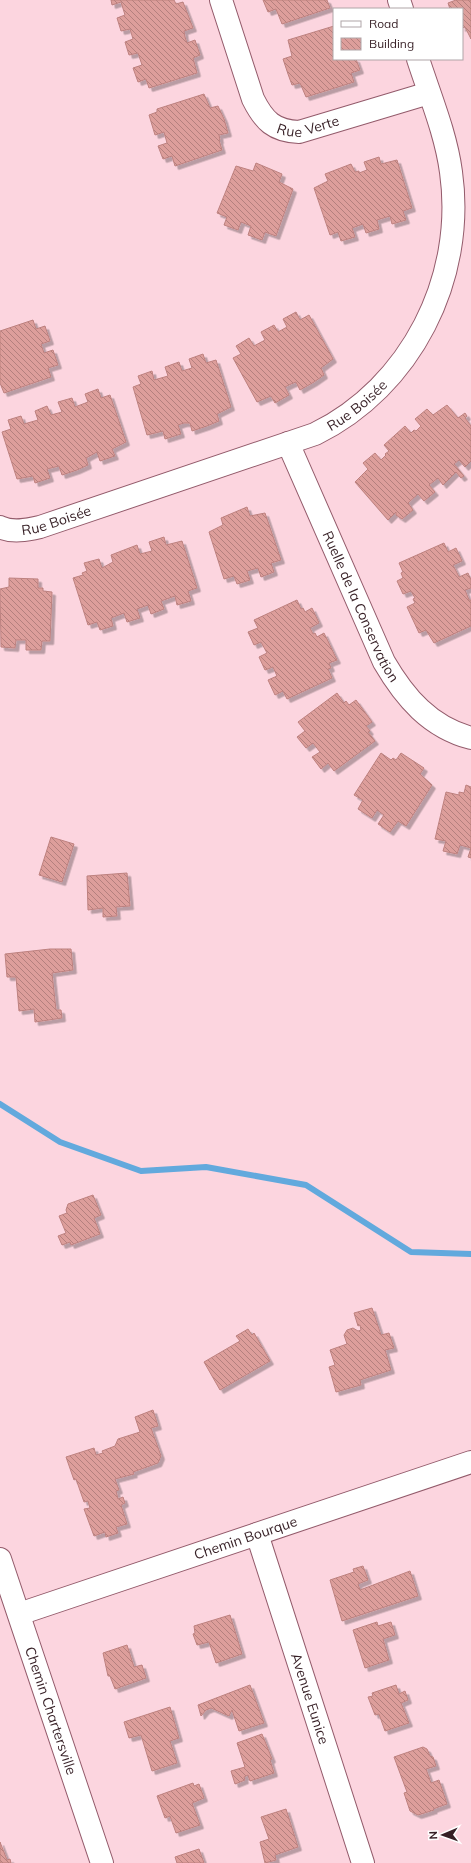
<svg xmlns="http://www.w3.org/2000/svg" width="471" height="1863" viewBox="0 0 471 1863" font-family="Mulish,sans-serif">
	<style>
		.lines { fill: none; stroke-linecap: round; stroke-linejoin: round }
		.stream { stroke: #62a9dd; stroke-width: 6 }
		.building { fill: url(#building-back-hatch); stroke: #bd817f; filter: url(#shadow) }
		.minor-casing { stroke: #935b6b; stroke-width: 24 }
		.tertiary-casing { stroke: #935b6b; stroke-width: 24 }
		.minor { stroke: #fff; stroke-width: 22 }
		.tertiary { stroke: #fff; stroke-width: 22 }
		.labels { text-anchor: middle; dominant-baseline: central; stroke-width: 3.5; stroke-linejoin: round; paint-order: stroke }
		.street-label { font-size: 14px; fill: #361f25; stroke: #fff }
	</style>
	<defs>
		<pattern id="building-back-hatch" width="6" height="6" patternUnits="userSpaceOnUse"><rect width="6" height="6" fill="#dd9e9b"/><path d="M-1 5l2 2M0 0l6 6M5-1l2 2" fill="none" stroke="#b4807e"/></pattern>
		<filter id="shadow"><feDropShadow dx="3.5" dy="3.5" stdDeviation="0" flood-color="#0004"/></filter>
	</defs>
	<rect width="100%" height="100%" fill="#fcd5df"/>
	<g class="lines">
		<path class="stream" d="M0,1104L60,1142L141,1171L206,1167L306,1185L411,1252L471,1254"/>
	</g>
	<path class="building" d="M111,0H174L176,4L183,2L193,28L184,31L185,37L187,43L195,40L200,55L193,58L197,73L149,88L146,79L138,82L133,68L142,65L138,53L129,55L125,42L133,39L130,29L121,31L117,18L125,15L121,2L112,5Z
		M263,0H327L330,8L282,24L276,9L268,12Z
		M456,0H471V39L465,27L462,28V9H450L448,3Z
		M334,26V59H356L360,70L351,73L354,82L306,97L300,83L292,85L288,74L283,59L292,56L288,40Z
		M204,94L210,108L218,106L224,119L228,133L219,135L220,140H219L222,150L175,166L172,156L163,159L158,146L167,143L164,132L155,135L149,115L157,112V109Z
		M379,157L381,164L397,160L412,208L403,211L406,220L392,224L390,216L377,220L379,229L366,233L363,224L352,228L355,237L341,241L338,232L330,235L314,188L328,181L325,174L351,164L355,172L359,171V173L367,170L364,162Z
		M256,163L282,174L279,182L293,189L276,236L265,232L262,240L248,235L251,226L241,222L238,230L224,225L227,217L217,213L236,166L253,171Z
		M296,312L300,320L309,315L333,359L321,368L324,375L314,382L300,390L296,382L291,384L285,387L289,395L275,403L271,396L257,402L233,358L241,354L236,346L249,338L254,346L265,340L261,332L274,325L278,332L287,327L283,319Z
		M33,320L36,329L45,326L50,341L41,344L44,353L53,350L58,365L48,368L51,377L4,393L0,383V331Z
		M203,354L206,363L216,360L231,407L217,414L219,421L207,426L192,431L190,423H184L178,425L181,434L165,439L163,431L147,435L133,387L141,384L138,376L152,371L154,380L168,376L165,367L179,362L182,371L192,368L189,359Z
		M98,389L101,398L110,395L126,442L112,449L115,456L100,461L97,452L86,458L88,465L77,470L62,475L59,466L47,469L50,478L35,483L33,476L17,479L2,432L11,429L8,420L21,416L24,424L38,420L35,411L47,406L51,415L62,412L58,402L72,398L75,407L88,402L85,394Z
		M447,405L458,418L465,413L467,416L465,418L471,426V461L465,467L459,460L454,464L464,476L461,478L456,472L443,485L438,478L429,485L435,492L424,501L418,494L408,503L413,510L402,519L396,515V512L388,520L355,482L368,469L363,463L375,453L381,460L386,455L385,454L389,451L384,445L405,426L411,433L414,430L416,431L421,426L415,419L427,409L433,415Z
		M247,507L250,516L265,513L281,560L271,563L274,572L261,577L258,568L247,571L250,580L237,584L234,576L224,579L209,532L223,525L221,518Z
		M164,537L166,545L182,541L197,588L188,591L191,601L177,605L175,596L161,601L164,609L151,614L148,605L137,609L140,618L127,622L124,613L111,618L113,626L100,630L97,622L88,625L73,578L83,575L82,573L87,571L84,563L99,559L102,568L113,562L111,555L137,545L140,554L152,551L149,542Z
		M444,543L448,552L456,548L462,561L453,565L459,577L468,573L471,580V588L465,590L469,600H471V626L434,643L426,630L419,633L407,607L415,603L413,599L415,598L411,591L403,594L397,581L403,578L401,573L403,572L399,563Z
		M9,578L38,579V588H43V591L52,592L50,641H42L41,650H26V640H16L15,648L1,647L0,589L9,587Z
		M297,600L301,609L303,608L305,612L312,608L319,623L310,628L313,634L315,633L317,637L324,633L337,660L329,663L331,668L328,669L332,678L287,699L283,691L275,695L268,680L277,676L273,667L265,670L259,657L267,653L261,642L254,645L248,632L258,628L254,620Z
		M337,693L344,703L346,701L349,705L356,700L372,722L366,726L370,731L368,732L375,741L334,771L328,763L321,769L312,757L320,752L313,743L306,748L297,737L305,731L298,722Z
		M381,753L391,760L393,758L396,760L401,753L424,768L420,774L432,785L406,826L398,821L390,832L378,824L384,815L377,810L372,818L358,809L363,800L354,795Z
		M466,785L471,787V858L468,857L471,848L460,845L457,854L443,851L446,841L435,839L446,792L459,795V792L464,793Z
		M51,837L74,844L62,882L39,875Z
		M127,873L130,906L116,907L117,916L103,917V908L88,910L87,876Z
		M50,949H71L73,970L52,973L56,1010H61L62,1018L35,1022L34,1009L19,1011L16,977H7L5,954Z
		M93,1195L101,1215L94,1218L100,1234L71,1245L70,1242L62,1245L58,1236L66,1233L59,1216L67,1213L66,1210L68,1204Z
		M372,1308L381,1335L389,1333L394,1348L385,1350L391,1370L360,1380L361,1385L336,1392L329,1367L335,1365L330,1350L347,1344L344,1335L347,1330L353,1328L358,1331L361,1330L360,1325L358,1326L354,1313Z
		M248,1329L252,1335L254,1333L270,1361L220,1390L204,1362L240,1341L236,1336Z
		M153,1410L158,1426L151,1428L161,1456L158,1463L133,1472L134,1474L115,1479L119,1490L116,1491L118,1499L123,1497L125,1503L121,1505L127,1524L116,1527L118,1533L106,1537L105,1532L94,1536L84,1509L90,1508L88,1501L84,1502L76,1479L74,1480L66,1457L94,1448L96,1455L103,1453L102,1451L115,1446L118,1439L140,1432L135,1417Z
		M363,1566L368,1580L358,1584L360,1590L410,1571L418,1596L342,1621L330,1580L354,1572L353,1569Z
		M230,1615L242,1654L216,1663L209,1642L197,1645L193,1634L195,1633L194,1626Z
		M377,1622L378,1626L391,1622L395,1635L383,1639L389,1660L365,1668L353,1630Z
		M127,1645L134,1667L142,1665L146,1678L115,1689L110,1676H108L103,1653Z
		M250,1685L264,1723L239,1731L232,1710L229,1716L211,1708L206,1710L201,1716L198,1705Z
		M396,1685L399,1694L405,1691L408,1700L401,1703L409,1723L385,1731L379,1714L375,1715L368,1697L373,1696L372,1693Z
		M170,1707L179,1738L170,1741L177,1763L152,1771L141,1735L129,1738L124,1722Z
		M262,1734L272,1759L270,1760L274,1773L250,1781L248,1775L244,1777L245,1780L235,1784L231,1771L245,1767L237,1743Z
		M423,1747L427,1749L430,1756L433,1757L436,1766L426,1769L431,1783L439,1780L447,1804L433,1809L434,1810L418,1815L410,1811L404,1793L407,1792L394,1757Z
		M193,1783L194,1786L199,1784L204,1798L192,1803L200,1825L176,1833L170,1816L165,1818L157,1796Z
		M286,1809L298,1847L275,1855L276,1860L265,1863L260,1842L269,1839L261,1817Z
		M0,1842L7,1860L10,1859L11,1863H0Z
		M199,1849L204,1863H177L175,1857Z"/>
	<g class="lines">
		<defs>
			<g id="minor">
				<path id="s1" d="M221,0L253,99C264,121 274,131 299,132L429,93"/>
				<path d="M399,0L402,9"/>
				<path id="s2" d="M288,443L384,662C405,698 430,727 471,738"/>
				<path id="s3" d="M0,527C12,533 27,530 40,527L315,434C411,387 466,278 451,172C446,134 430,96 418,59"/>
				<path id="s4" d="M257,1534L363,1863"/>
			</g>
			<g id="tertiary">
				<path id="s5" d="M0,1559L102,1863"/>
				<path id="s6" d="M19,1614L471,1462"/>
			</g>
		</defs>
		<use href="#minor" class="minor-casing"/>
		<use href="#tertiary" class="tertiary-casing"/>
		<use href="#minor" class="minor"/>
		<use href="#tertiary" class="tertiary"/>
	</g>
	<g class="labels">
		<g class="street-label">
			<text stroke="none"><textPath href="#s1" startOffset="174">Rue Verte</textPath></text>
			<text stroke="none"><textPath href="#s3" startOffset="382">Rue Boisée</textPath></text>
			<text stroke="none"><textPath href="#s3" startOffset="58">Rue Boisée</textPath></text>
			<text stroke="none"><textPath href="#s2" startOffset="179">Ruelle de la Conservation</textPath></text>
			<text stroke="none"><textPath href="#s6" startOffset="239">Chemin Bourque</textPath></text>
			<text stroke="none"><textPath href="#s4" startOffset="173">Avenue Eunice</textPath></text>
			<text stroke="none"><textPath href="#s5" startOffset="160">Chemin Chartersville</textPath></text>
		</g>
	</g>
	<rect x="333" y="8" width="130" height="52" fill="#ffffff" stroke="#afa5a8"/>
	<rect x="341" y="21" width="20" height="6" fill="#ffffff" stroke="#afa5a8"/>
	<text x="369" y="28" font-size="12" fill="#361f25">Road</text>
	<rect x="341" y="38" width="20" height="12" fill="url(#building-back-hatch)" stroke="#afa5a8"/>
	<text x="369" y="48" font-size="12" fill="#361f25">Building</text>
	<g transform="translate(443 1835) rotate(268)" stroke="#ffffff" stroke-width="3" paint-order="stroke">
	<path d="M0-3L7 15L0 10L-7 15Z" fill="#361f25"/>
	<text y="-6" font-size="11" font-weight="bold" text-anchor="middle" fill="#361f25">N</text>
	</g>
</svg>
